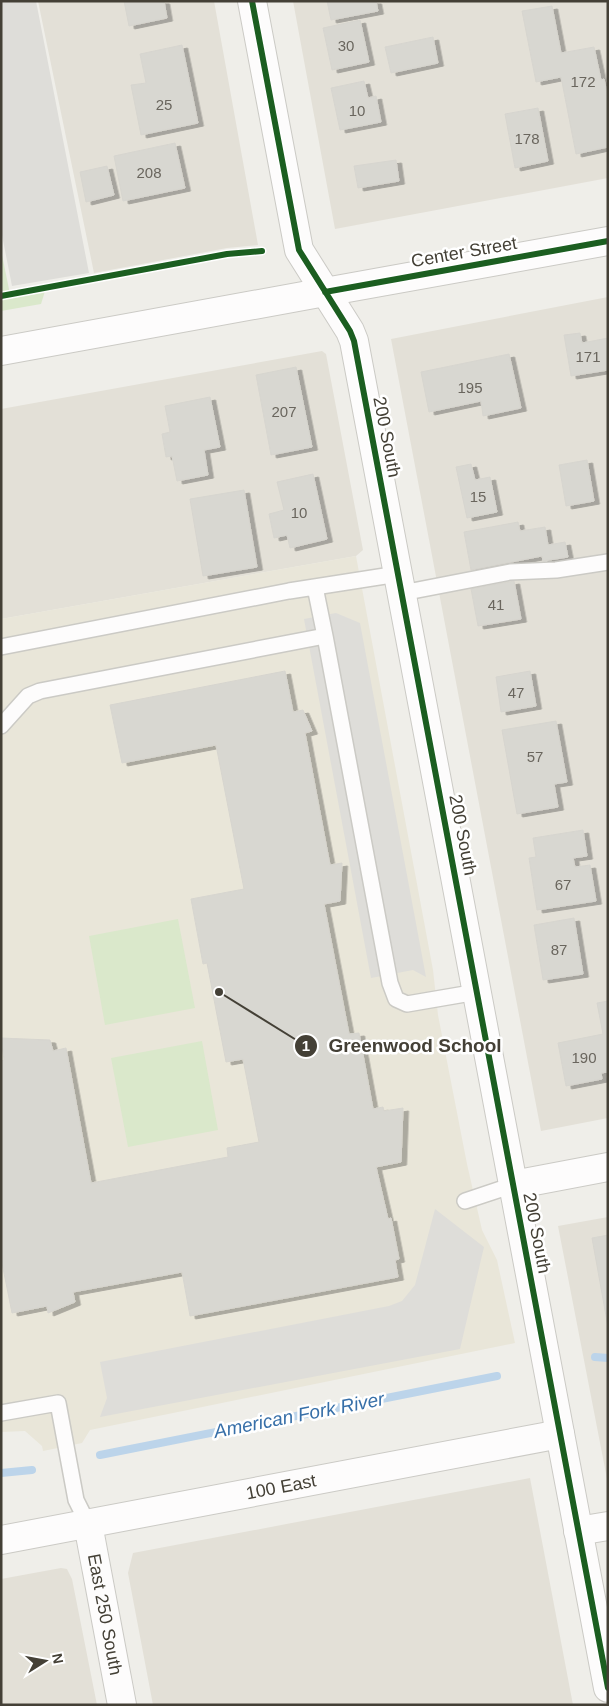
<svg xmlns="http://www.w3.org/2000/svg" width="609" height="1706" viewBox="0 0 609 1706" font-family="Arial,sans-serif">
	<style>
		.residential { fill: #e3e0d7 }
		.education { fill: #e9e6d9 }
		.green { fill: #dae8cb }
		.parking { fill: #deddd9 }
		.lines { fill: none; stroke-linecap: round; stroke-linejoin: round }
		.stream { stroke: #bcd4ea; stroke-width: 8 }
		.building { fill: #d8d7d1; stroke: #d7d5cf; filter: url(#shadow) }
		.service-casing { stroke: #cbcac5; stroke-width: 18 }
		.minor-casing { stroke: #cbcac5; stroke-width: 30 }
		.tertiary-casing { stroke: #cbcac5; stroke-width: 30 }
		.service { stroke: #fdfcfc; stroke-width: 15 }
		.minor { stroke: #fdfcfc; stroke-width: 28 }
		.tertiary { stroke: #fdfcfc; stroke-width: 28 }
		.cycleway-casing { stroke: #fff; stroke-width: 9 }
		.cycleway { stroke: #1b5e20; stroke-width: 6 }
		.labels { text-anchor: middle; dominant-baseline: central; stroke-width: 5; stroke-linejoin: round; paint-order: stroke }
		.number-label { font-size: 15px; fill: #6a665e }
		.street-label { font-size: 18px; fill: #444036; stroke: #fff }
		.water-label { font-size: 19px; font-style: italic; fill: #376fa8; stroke: #fff }
		.leader { fill: none; stroke: #444036; stroke-width: 2 }
		.callout-dot { fill: #444036; stroke: #fff; stroke-width: 2 }
		.mark-label { font-size: 15px; text-anchor: middle; font-weight: bold; fill: #fff }
		.callout-label { font-size: 19px; text-anchor: middle; font-weight: bold; fill: #444036; stroke: #fff; stroke-width: 5; stroke-linejoin: round; paint-order: stroke }
	</style>
	<defs>
		<filter id="shadow"><feDropShadow dx="5.5" dy="3" stdDeviation="0" flood-color="#0004"/></filter>
	</defs>
	<rect width="100%" height="100%" fill="#efeee9"/>
	<path class="residential" d="M38,1H214L258,245L227,248L94,273Z
		M293,1H608V178L335,229Z
		M608,297V1118L541,1131L391,339Z
		M322,351L326,354L363,550L356,556L1,619V409Z
		M608,1217V1484L558,1226Z
		M530,1478L573,1705H153L128,1573L133,1553Z
		M61,1568L67,1569L72,1579L97,1705H1V1579Z"/>
	<path class="education" d="M356,556L433,970L438,1015L467,1164L482,1230L497,1260L515,1343L90,1430L82,1443L43,1451L42,1446L25,1431L1,1432V619Z"/>
	<path class="green" d="M1,250L10,294L46,288L41,304L1,311Z
		M178,919L195,1008L105,1025L89,936Z
		M202,1041L218,1130L128,1147L111,1058Z"/>
	<path class="parking" d="M1,1H36L89,273L12,286L1,230Z
		M336,613L360,623L426,977L413,970L371,978L304,619Z
		M435,1209L484,1247L460,1349L100,1417L107,1398L100,1362L389,1306L402,1301L415,1285Z"/>
	<g class="lines">
		<path class="stream" d="M595,1357L608,1358
			M100,1455L497,1376
			M1,1473L32,1470"/>
	</g>
	<path class="building" d="M124,1H164L167,18L129,26Z
		M327,1H376L378,11L331,20Z
		M552,6L561,53L594,47L601,80L604,79L608,98V147L576,154L561,77L536,82L522,11Z
		M360,20L369,62L332,70L323,28Z
		M433,37L438,63L391,73L385,47Z
		M182,45L198,123L141,135L131,85L146,83L140,54Z
		M364,81L368,98L376,96L381,122L340,130L331,88Z
		M538,108L548,161L515,168L505,114Z
		M175,143L185,188L123,201L114,156Z
		M396,160L399,181L358,188L354,166Z
		M107,166L114,195L86,202L80,172Z
		M580,333L582,343L608,338V370L571,376L564,335Z
		M509,354L521,408L483,416L481,401L429,412L421,372Z
		M296,367L312,447L271,455L256,375Z
		M210,397L220,447L204,450L208,475L177,481L172,456L166,457L162,434L170,432L165,406Z
		M587,460L594,501L566,506L559,465Z
		M471,464L475,480L490,477L497,512L467,518L456,467Z
		M313,474L327,539L290,548L287,535L274,538L269,514L284,510L277,482Z
		M244,490L257,567L203,576L190,499Z
		M518,522L520,531L545,527L548,545L565,542L568,557L543,561L542,556L471,570L464,532Z
		M514,581L521,619L478,626L471,589Z
		M285,671L293,712L303,710L312,731L305,733L330,865L342,863L340,901L324,904L349,1034L359,1033L373,1109L383,1107L384,1111L403,1108L401,1162L376,1167L388,1219L391,1218L399,1259L395,1260L398,1277L190,1316L182,1272L73,1292L75,1302L48,1313L47,1306L12,1313L1,1258V1061L4,1060L1,1038L50,1040L53,1051L66,1048L91,1183L228,1157L227,1148L259,1142L243,1059L226,1062L207,963L203,964L191,899L244,889L216,745L122,763L110,705Z
		M530,671L536,706L501,712L496,677Z
		M556,721L567,782L554,784L558,807L517,814L502,730Z
		M583,830L587,856L573,858L575,867L590,865L596,901L537,910L529,858L536,857L533,838Z
		M574,918L583,974L543,980L534,925Z
		M608,1001V1072L601,1073L602,1079L566,1086L558,1043L603,1034L597,1003Z
		M608,1235V1327L592,1238Z"/>
	<g class="lines">
		<defs>
			<path id="service" d="M315,587L325,636
				M402,593L510,572L556,570L608,562
				M1,647L289,591L398,574
				M1,726L28,696L40,691L325,636L390,983L396,999L407,1004L477,992
				M465,1201L513,1185
				M1,1413L58,1403L76,1500L88,1524"/>
			<g id="minor">
				<path d="M1,351L325,292"/>
				<path id="s1" d="M88,1524L122,1705"/>
				<path d="M578,1531L608,1526"/>
			</g>
			<g id="tertiary">
				<path d="M252,1L299,250L350,331L354,341L608,1688"/>
				<path d="M325,292L608,241"/>
				<path d="M513,1185L608,1167"/>
				<path id="s2" d="M1,1540L560,1434"/>
			</g>
		</defs>
		<use href="#service" class="service-casing"/>
		<use href="#minor" class="minor-casing"/>
		<use href="#tertiary" class="tertiary-casing"/>
		<use href="#service" class="service"/>
		<use href="#minor" class="minor"/>
		<use href="#tertiary" class="tertiary"/>
		<defs>
			<path id="cycleway" d="M252,1L299,250L350,331L354,341L608,1688
				M325,292L608,241
				M1,296L227,254L262,251"/>
		</defs>
		<use href="#cycleway" class="cycleway-casing"/>
		<use href="#cycleway" class="cycleway"/>
	</g>
	<g class="labels">
		<g class="number-label">
			<text x="346" y="45">30</text>
			<text x="583" y="81">172</text>
			<text x="164" y="104">25</text>
			<text x="357" y="110">10</text>
			<text x="527" y="138">178</text>
			<text x="149" y="172">208</text>
			<text x="588" y="356">171</text>
			<text x="470" y="387">195</text>
			<text x="284" y="411">207</text>
			<text x="478" y="496">15</text>
			<text x="299" y="512">10</text>
			<text x="496" y="604">41</text>
			<text x="516" y="692">47</text>
			<text x="535" y="756">57</text>
			<text x="563" y="884">67</text>
			<text x="559" y="949">87</text>
			<text x="584" y="1057">190</text>
		</g>
		<g class="street-label">
			<text transform="translate(464 252) rotate(-10)">Center Street</text>
			<text transform="translate(387 437) rotate(79)">200 South</text>
			<text transform="translate(463 835) rotate(79)">200 South</text>
			<text transform="translate(537 1233) rotate(79)">200 South</text>
			<text stroke="none"><textPath href="#s2" startOffset="285">100 East</textPath></text>
			<text stroke="none"><textPath href="#s1" startOffset="92">East 250 South</textPath></text>
		</g>
		<g class="water-label">
			<text transform="translate(299 1415) rotate(-11)">American Fork River</text>
		</g>
	</g>
	<path class="leader" d="M219 992L306 1046"/>
	<g class="callout-dot">
		<circle cx="219" cy="992" r="5"/>
		<circle cx="306" cy="1046" r="12"/>
	</g>
	<g class="mark-label">
		<text x="306" y="1051">1</text>
	</g>
	<g class="callout-label">
		<text x="415" y="1052">Greenwood School</text>
	</g>
	<rect width="609" height="1706" fill="none" stroke="#444036" stroke-width="5"/>
	<g transform="translate(45 1661) rotate(79)" stroke="#ffffff" stroke-width="4" paint-order="stroke">
	<path d="M0-4L9 19L0 12L-9 19Z" fill="#444036"/>
	<text y="-8" font-size="14" font-weight="bold" text-anchor="middle" fill="#444036">N</text>
	</g>
</svg>
